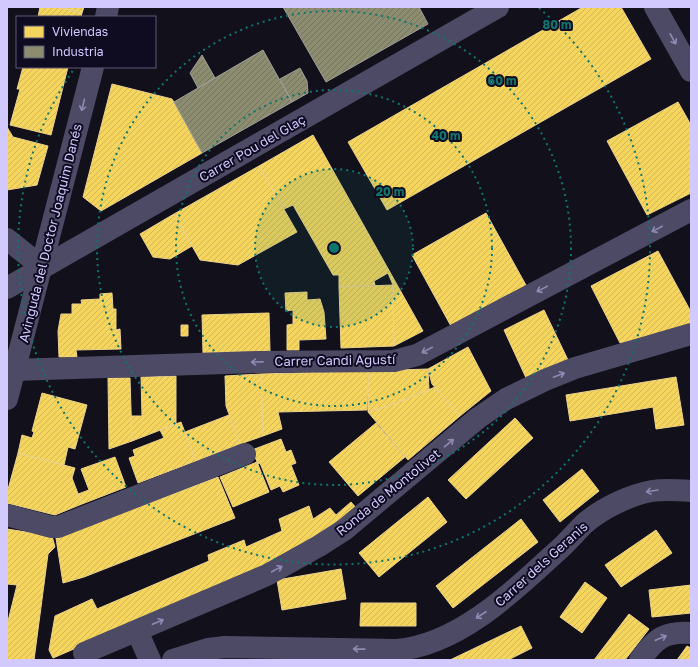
<svg xmlns="http://www.w3.org/2000/svg" width="698" height="667" viewBox="0 0 698 667" font-family="'Golos Text',sans-serif">
	<style>
		.homes { fill: url(#homes-hatch); stroke: #ebd28d }
		.industry { fill: url(#industry-hatch); stroke: #a19f9a }
		.lines { fill: none; stroke-linecap: round; stroke-linejoin: round }
		.minor { stroke: #4c4a65; stroke-width: 22 }
		.tertiary { stroke: #4c4a65; stroke-width: 22 }
		.oneway { stroke: #8f8ab2 }
		.ring { fill: none; stroke: #0f766e; stroke-width: 2; stroke-dasharray: 2 4 }
		.labels { text-anchor: middle; dominant-baseline: central; stroke-width: 4; stroke-linejoin: round; paint-order: stroke }
		.street-label { font-size: 13px; fill: #d2caff; stroke: #0f0b20 }
		.centre { fill: #0f766e; stroke: #0f0b20; stroke-width: 2 }
		.ring-label { font-size: 12px; text-anchor: middle; font-weight: bold; fill: #0f766e; stroke: #0f0b20; stroke-width: 4; stroke-linejoin: round; paint-order: stroke }
	</style>
	<defs>
		<pattern id="homes-hatch" width="6" height="6" patternUnits="userSpaceOnUse"><rect width="6" height="6" fill="#f6d55c"/><path d="M-1 1l2-2M0 6l6-6M5 7l2-2" fill="none" stroke="#d1b759"/></pattern>
		<pattern id="industry-hatch" width="6" height="6" patternUnits="userSpaceOnUse"><rect width="6" height="6" fill="#8c8c6e"/><path d="M-1 1l2-2M0 6l6-6M5 7l2-2" fill="none" stroke="#757464"/></pattern>
	</defs>
	<rect width="100%" height="100%" fill="#12101b"/>
	<path class="homes" d="M40,7H58L82,13L81,17H38Z
		M58,7H84L82,13Z
		M583,7H621L651,59L387,210L348,142Z
		M23,67H68L51,135L10,125L20,89H17Z
		M112,84L172,99L202,153L101,211L83,197Z
		M678,102L691,125V193L647,215L607,141Z
		M7,127L13,137L48,146L37,185L7,190Z
		M313,135L423,331L394,346L393,285L388,273L374,281L375,285L339,287V275H333L293,205L284,209L259,166Z
		M259,166L297,232L238,265L200,260L174,214Z
		M486,213L527,287L452,328L412,255Z
		M174,214L192,246L170,259L153,257L140,234Z
		M658,251L691,312V326L620,343L591,286Z
		M393,285L394,346L341,348L339,287Z
		M307,292V300L320,299L324,312L326,339L299,340V350H287V325L293,324V310L286,311L285,293Z
		M112,293L113,309H116V330L120,329L121,349L76,350L77,357H59L58,331L61,314H72V304H82L81,300L100,299V294Z
		M544,310L568,360L527,380L504,330Z
		M269,313L270,351L203,353L202,315Z
		M181,325H188V336H181Z
		M468,347L491,391L460,416L432,384L428,369Z
		M428,369L429,390L397,403L368,412V371Z
		M368,371L367,410L278,412L282,429L263,436L261,374Z
		M261,374L263,436L240,444L226,406L225,376Z
		M176,376V424L132,441L131,416H142L141,377Z
		M676,377L684,425L656,429L653,407L570,421L566,395Z
		M108,378H130L132,441L109,449Z
		M435,387L460,416L408,460L368,412L397,403Z
		M42,393L87,405L75,449L68,447L64,465L18,453L22,435L32,438L34,432L32,431Z
		M229,415L240,444L196,461L185,432Z
		M515,418L533,438L466,499L448,480Z
		M181,422L196,461L138,483L129,458L135,456L133,450L164,438L160,430Z
		M376,423L405,457L358,496L329,462Z
		M281,439L286,452L291,450L296,463L291,465L299,485L283,492L280,486L271,490L260,463L258,464L252,450Z
		M18,453L75,468L72,478L82,504L55,515L7,503V493Z
		M115,457L126,487L82,504L78,494L89,490L81,469Z
		M257,462L269,492L233,507L220,477Z
		M582,469L599,491L560,522L543,500Z
		M218,477L235,518L84,577L63,583L56,538Z
		M428,497L447,522L379,577L359,553Z
		M351,502L358,510L290,556L53,658L49,650L55,616L92,599L97,609L209,561L208,555L244,540L246,547L282,531L279,519L309,506L313,519L330,508L336,515Z
		M521,519L538,542L453,608L436,586Z
		M7,529L52,536L55,547L48,554L34,660H7V625L17,585L7,584Z
		M656,530L672,553L621,587L605,565Z
		M341,569L346,599L282,610L277,580Z
		M585,582L607,598L582,633L560,617Z
		M691,585V613L652,617L649,590Z
		M361,603H416V626H360Z
		M629,614L649,629L625,660H594Z
		M521,626L532,648L508,660H450Z
		M687,646L691,648V660H677Z"/>
	<path class="industry" d="M283,7H419L428,24L326,82Z
		M263,50L292,102L202,153L174,102Z
		M202,55L215,78L198,88L190,73Z
		M300,68L307,81L308,93L292,102L280,79Z"/>
	<g class="lines">
		<path class="minor" d="M655,7L691,71
			M7,239L42,267
			M7,288L498,7
			M14,370L256,362L394,361L417,355L691,210
			M7,515L52,527H58L245,454
			M137,631L150,660
			M84,653L267,575L319,546L344,530L478,418L506,399L545,380L575,368L691,334
			M173,660L208,649L225,647L396,650C456,646 512,593 554,554C565,545 574,534 584,524C601,509 629,495 652,491C664,489 678,490 691,491
			M640,660C655,639 664,631 691,633"/>
		<path class="tertiary" d="M106,17L108,7
			M7,399L93,67"/>
	</g>
	<defs><path id="oneway-shaft" d="M-6 0H5M1.5-3L5.5 0L1.5 3" fill="none" stroke-width="1.6" stroke-linecap="round" stroke-linejoin="round"/></defs>
	<g class="oneway">
		<use href="#oneway-shaft" transform="translate(673 39) rotate(61)"/>
		<use href="#oneway-shaft" transform="translate(83 105) rotate(104)"/>
		<use href="#oneway-shaft" transform="translate(657 229) rotate(152)"/>
		<use href="#oneway-shaft" transform="translate(542 289) rotate(152)"/>
		<use href="#oneway-shaft" transform="translate(427 350) rotate(153)"/>
		<use href="#oneway-shaft" transform="translate(257 362) rotate(179)"/>
		<use href="#oneway-shaft" transform="translate(559 375) rotate(-21)"/>
		<use href="#oneway-shaft" transform="translate(449 443) rotate(-40)"/>
		<use href="#oneway-shaft" transform="translate(652 491) rotate(171)"/>
		<use href="#oneway-shaft" transform="translate(277 569) rotate(-28)"/>
		<use href="#oneway-shaft" transform="translate(481 615) rotate(147)"/>
		<use href="#oneway-shaft" transform="translate(158 622) rotate(-23)"/>
		<use href="#oneway-shaft" transform="translate(661 638) rotate(-23)"/>
		<use href="#oneway-shaft" transform="translate(359 649) rotate(-179)"/>
	</g>
	<circle cx="334" cy="248" r="79" fill="#0f766e" fill-opacity=".12"/>
	<g class="ring">
		<circle cx="334" cy="248" r="79"/>
		<circle cx="334" cy="248" r="158"/>
		<circle cx="334" cy="248" r="237"/>
		<path d="M539 8A316 316 0 1 1 74 69"/>
	</g>
	<g class="labels">
		<g class="street-label">
			<text transform="translate(252 148) rotate(-30)">Carrer Pou del Glaç</text>
			<text transform="translate(50 233) rotate(-76)">Avinguda del Doctor Joaquim Danés</text>
			<text transform="translate(335 360) rotate(-1)">Carrer Candi Agustí</text>
			<text transform="translate(388 492) rotate(-39)">Ronda de Montolivet</text>
			<text transform="translate(541 564) rotate(-42)">Carrer dels Geranis</text>
		</g>
	</g>
	<circle cx="334" cy="248" r="6" class="centre"/>
	<g class="ring-label">
		<text x="557" y="29">80 m</text>
		<text x="502" y="85">60 m</text>
		<text x="446" y="140">40 m</text>
		<text x="390" y="196">20 m</text>
	</g>
	<rect width="698" height="667" fill="none" stroke="#d2caff" stroke-width="16"/>
	<rect x="16" y="16" width="140" height="52" fill="#0f0b20" stroke="#5d5779"/>
	<rect x="24" y="26" width="20" height="12" fill="#f6d55c" stroke="#5d5779"/>
	<text x="52" y="36" font-size="12" fill="#d2caff">Viviendas</text>
	<rect x="24" y="46" width="20" height="12" fill="#8c8c6e" stroke="#5d5779"/>
	<text x="52" y="56" font-size="12" fill="#d2caff">Industria</text>
</svg>
